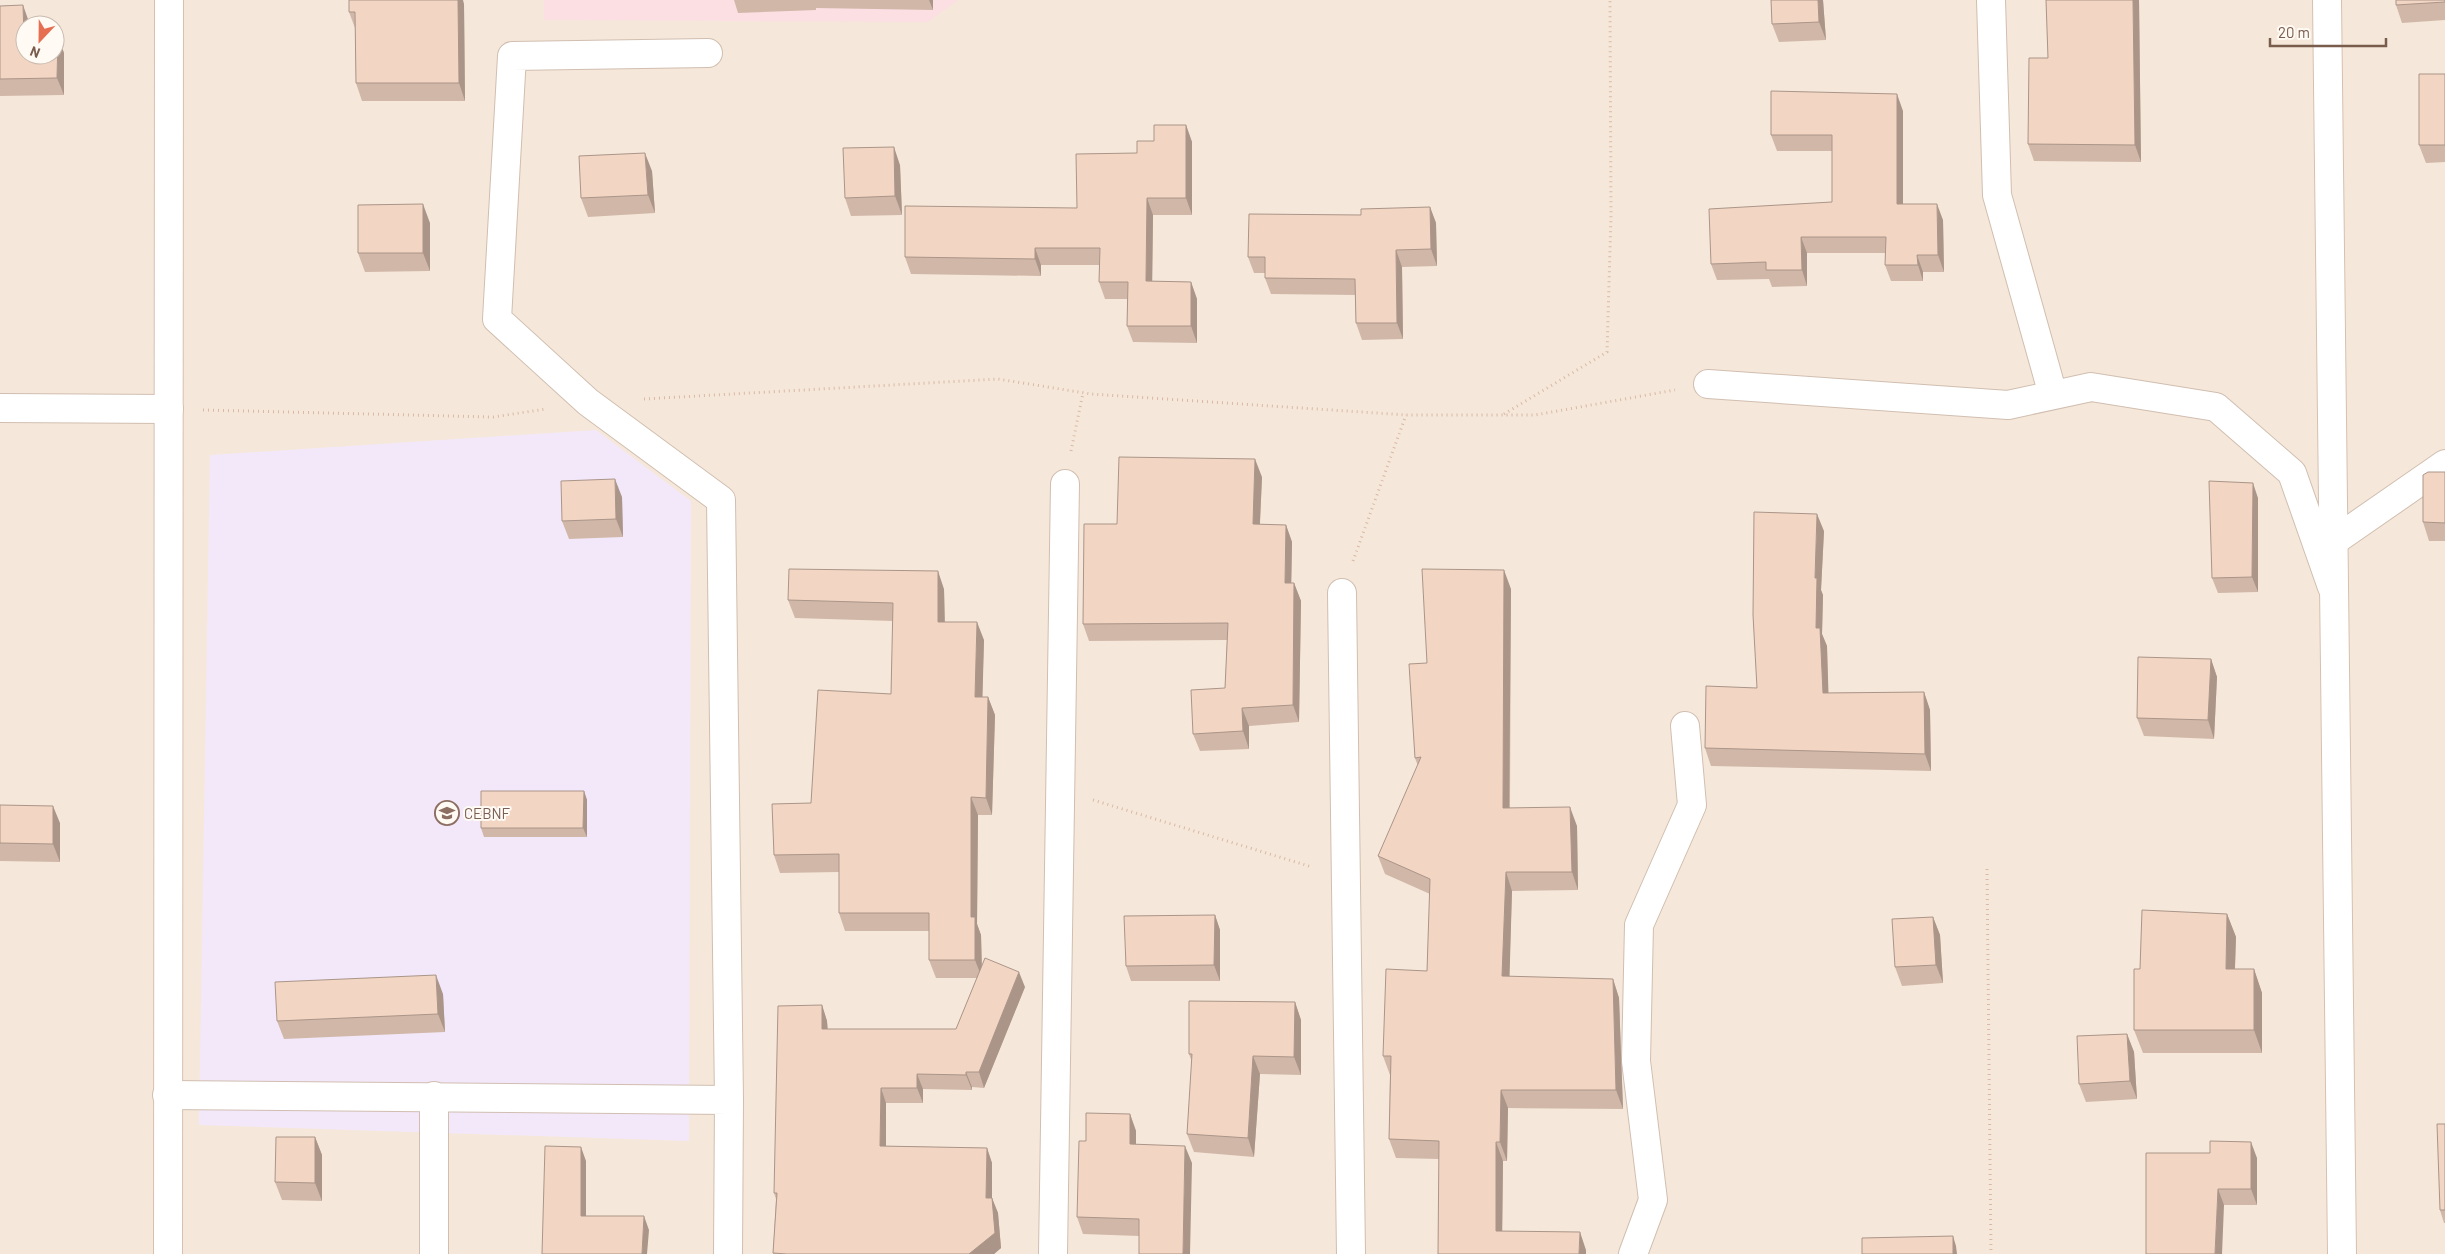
<svg xmlns="http://www.w3.org/2000/svg" width="2445" height="1254" viewBox="0 0 2445 1254" font-family="Barlow,sans-serif">
	<style>
		.residential { fill: #f5e8da; fill-rule: evenodd }
		.education { fill: #f3e8fa }
		.medical { fill: #fbdfe3 }
		.lines { fill: none; stroke-linecap: round; stroke-linejoin: round }
		.street-casing { stroke: #d1beb0; stroke-width: 30 }
		.secondary-casing { stroke: #d6c0b0; stroke-width: 30 }
		.path { stroke: #d9b8a5; stroke-width: 3; stroke-dasharray: 1 4; stroke-linecap: butt }
		.street { stroke: #fff; stroke-width: 28 }
		.secondary { stroke: #fff; stroke-width: 28 }
		.wall { fill: #d1b7a8 }
		.shaded-wall { fill: #aa9588 }
		.building { fill: #f3d5c3; stroke: #aa9588 }
		.labels { text-anchor: middle; dominant-baseline: central; stroke-width: 4; stroke-linejoin: round; paint-order: stroke }
		.education-label { font-size: 15px; fill: #785e54; stroke: #fffaf3; text-anchor: start }
	</style>
	<rect width="100%" height="100%" fill="#fdf6ec"/>
	<path class="residential" d="M0,0H2445V1254H0ZM25,25H55V55H25Z"/>
	<path class="education" d="M596,430L691,501L689,1141L199,1125L210,455Z"/>
	<path class="medical" d="M544,0H958L928,22L544,20Z"/>
	<g class="lines">
		<defs>
			<path id="street" d="M1991,0L1997,195L2053,395
				M708,53L512,56L497,319L588,402L721,500L729,1100L728,1254
				M1708,384L2008,405L2091,387L2216,407L2292,473L2332,587
				M0,408L169,409
				M2334,541L2445,464
				M1342,593L1351,1254
				M167,1095L729,1100
				M434,1254V1096
				M1053,1254L1065,484
				M1633,1254L1653,1200L1636,1061L1639,925L1692,805L1685,726"/>
			<path id="secondary" d="M2327,0L2342,1254
				M168,1254L169,0"/>
		</defs>
		<use href="#street" class="street-casing"/>
		<use href="#secondary" class="secondary-casing"/>
		<path class="path" d="M644,399L998,379L1091,394L1406,415H1535L1675,390
			M203,410L493,417L546,409
			M1504,414L1607,352L1611,216L1610,0
			M1071,451L1083,393
			M1353,561L1406,415
			M1093,800L1312,867
			M1987,869L1991,1254"/>
		<use href="#street" class="street"/>
		<use href="#secondary" class="secondary"/>
	</g>
	<path class="wall" d="M734,0H933V10L816,8V10L738,13Z
		M1771,0H1823L1826,40L1779,42L1772,24Z
		M2046,0H2139L2141,162L2034,161L2028,144L2048,58Z
		M2445,0V20L2402,23L2396,5Z
		M464,4L465,101H362L356,83L355,28L349,12Z
		M0,6L29,22V25H25V55L58,37L64,53V95L0,96Z
		M2445,74V162L2426,163L2419,145Z
		M1903,111V204L1943,220L1944,272H1923V281H1891L1885,265V253H1807V286L1772,287L1769,279L1717,280L1711,264L1832,202V151H1777L1771,135Z
		M1186,125L1192,142V215H1153L1152,281L1191,282L1197,299V343L1133,342L1127,326V299H1105L1099,282V265H1041V276L911,274L905,257L1077,208L1137,153L1154,141Z
		M900,165L902,215L851,216L845,198Z
		M652,171L655,213L588,217L581,198Z
		M1430,207L1436,223L1437,266L1402,267L1403,339L1362,340L1356,323L1355,295L1271,294L1265,278V273H1254L1248,257L1361,215Z
		M430,223V271L365,272L358,253Z
		M2445,472V541H2429L2423,522Z
		M1262,477L1260,524L1286,525L1292,542L1291,583H1294L1301,601L1299,722L1249,726V749L1200,751L1193,734L1225,688L1227,640L1089,641L1083,624L1117,524Z
		M622,497L623,537L569,539L562,521Z
		M2258,498V592L2218,593L2212,578Z
		M1824,531L1821,590L1823,595L1822,634L1827,646L1828,693L1924,692L1930,710L1931,771L1711,766L1705,748L1757,688Z
		M944,589L945,622L984,640L982,697H988L995,715L992,815H978L977,924L981,935L982,966L1025,987L984,1088L972,1087V1090L923,1089V1103H886V1146L987,1148L992,1163V1198L998,1213L1001,1248L994,1254H773L776,1199L774,1193L822,1005L827,1021L828,1029H956L977,978H936L929,960V931H845L839,913V872L780,873L774,855L891,694L893,621L795,618L788,600Z
		M1511,589L1510,808L1577,826L1578,890L1512,891L1509,977L1613,979L1619,998L1623,1109L1508,1108L1507,1161H1503L1502,1231L1586,1250V1254H1438L1439,1159L1396,1158L1389,1139L1390,1075L1383,1056L1427,971L1430,894L1385,874L1378,856L1418,766L1415,758L1427,663Z
		M2211,659L2217,677L2214,739L2144,736L2137,718Z
		M584,791L587,800V837H484L481,828Z
		M0,805L60,823V862L0,861Z
		M2227,914L2236,937L2235,969H2254L2262,993V1053H2143L2134,1030L2140,969Z
		M1215,915L1220,930V981H1131L1126,966Z
		M1933,917L1940,935L1943,983L1902,986L1895,967Z
		M443,994L445,1032L284,1039L277,1021Z
		M1295,1002L1301,1020V1075L1260,1074L1254,1157L1194,1152L1187,1134L1192,1062L1189,1054Z
		M2127,1034L2134,1052L2137,1099L2086,1102L2079,1084Z
		M1130,1114L1136,1131V1144L1192,1163L1139,1236L1083,1234L1077,1217L1086,1141Z
		M2445,1124V1223H2444L2440,1210Z
		M315,1137L322,1155V1201L282,1200L275,1182Z
		M2146,1153L2257,1158V1205H2224Z"/>
	<path class="shaded-wall" d="M457,0H463L464,4L465,101L459,83Z
		M929,0H933V10Z
		M1818,0H1823L1826,40L1819,22Z
		M2133,0H2139L2141,162L2135,145Z
		M23,5L29,22V25H25V39L24,36Z
		M58,37L64,53V95L57,78Z
		M1897,94L1903,111V221L1897,204Z
		M1186,125L1192,142V215L1186,198Z
		M894,147L900,165L902,215L895,196Z
		M645,153L652,171L655,213L648,195Z
		M1147,198L1153,215L1152,298L1146,281Z
		M423,204L430,223V271L423,253Z
		M1937,204L1943,220L1944,272L1938,255Z
		M1430,207L1436,223L1437,266L1431,249Z
		M1801,237L1807,253V286L1802,270Z
		M1035,248L1041,265V276L1035,259Z
		M1396,250L1402,267L1403,339L1397,323Z
		M1917,255L1923,272V281L1918,265Z
		M1191,282L1197,299V343L1191,326Z
		M1255,459L1262,477L1259,541L1253,524Z
		M615,479L622,497L623,537L616,519Z
		M2253,483L2258,498V592L2252,577Z
		M1817,514L1824,531L1821,590L1823,595L1822,634L1827,646L1829,710L1823,693L1816,628L1815,578Z
		M1286,525L1292,542L1291,601L1285,583Z
		M1504,570L1511,589L1509,827L1503,808Z
		M938,571L944,589L945,639L938,622Z
		M1294,583L1301,601L1299,722L1293,705Z
		M977,622L984,640L982,715L975,697Z
		M2211,659L2217,677L2214,739L2208,720Z
		M1924,692L1930,710L1931,771L1925,754Z
		M988,697L995,715L992,815L986,798Z
		M1242,708L1249,726V749L1243,731Z
		M584,791L587,800V837L583,828Z
		M971,797L978,815L977,924L981,935L982,978L975,960L971,917Z
		M53,806L60,823V862L53,844Z
		M1570,807L1577,826L1578,890L1572,872Z
		M1506,872L1512,891L1509,995L1502,976Z
		M2227,914L2236,937L2234,993L2226,969Z
		M1215,915L1220,930V981L1214,965Z
		M1933,917L1940,935L1943,983L1936,965Z
		M2254,969L2262,993V1053L2254,1030Z
		M1019,972L1025,987L984,1088L979,1072Z
		M436,975L443,994L445,1032L438,1014Z
		M1613,979L1619,998L1623,1109L1616,1090Z
		M1295,1002L1301,1020V1075L1294,1057Z
		M822,1005L827,1021L828,1044L822,1029Z
		M2127,1034L2134,1052L2137,1099L2130,1081Z
		M1253,1056L1260,1074L1254,1157L1248,1138Z
		M966,1072L972,1087V1090L966,1075Z
		M917,1074L923,1089V1103L917,1088Z
		M881,1088L886,1103V1161L880,1146Z
		M1501,1090L1508,1108L1507,1161L1500,1142Z
		M1130,1114L1136,1131V1162L1130,1144Z
		M315,1137L322,1155V1201L315,1183Z
		M1496,1142L1503,1161L1502,1249L1496,1231Z
		M2251,1142L2257,1158V1205L2251,1189Z
		M1185,1146L1192,1163L1190,1254H1183Z
		M581,1147L586,1161V1229L581,1216Z
		M987,1148L992,1163V1214L986,1198Z
		M2218,1189L2224,1205L2222,1254H2215Z
		M992,1198L998,1213L1001,1248L994,1254H969Z
		M644,1216L649,1230L647,1254H642Z
		M1580,1232L1586,1250V1254H1579Z
		M1953,1236L1956,1246L1957,1254H1953Z"/>
	<path class="building" d="M349,0H458L459,83H356L355,12H349Z
		M1771,0H1818L1819,22L1772,24Z
		M2046,0H2133L2135,145L2028,144L2029,58H2048Z
		M2396,0H2445V2L2396,5Z
		M23,5L24,36H25V55H55V36L58,37L57,78L0,79V6Z
		M2419,74H2445V145H2419Z
		M1771,91L1897,94V204H1937L1938,255H1917L1918,265H1885L1886,237H1801L1802,270H1766V262L1711,264L1709,209L1832,202V135H1771Z
		M1154,125H1186V198H1147L1146,281L1191,282V326H1127L1128,282H1099L1100,248H1035V259L905,257V206L1077,208L1076,154L1137,153V141H1154Z
		M894,147L895,196L845,198L843,148Z
		M645,153L648,195L581,198L579,156Z
		M423,204V253H358V205Z
		M1430,207L1431,249L1396,250L1397,323H1356L1355,279L1265,278V257H1248L1249,214L1361,215V209Z
		M1119,457L1255,459L1253,524L1286,525L1285,583H1294L1293,705L1242,708L1243,731L1193,734L1191,690L1225,688L1228,623L1083,624L1084,524H1117Z
		M2428,472H2445V523L2423,522V475Z
		M615,479L616,519L562,521L561,481Z
		M2209,481L2253,483L2252,577L2212,578Z
		M1754,512L1817,514L1815,578H1817L1816,628H1820L1823,693L1924,692L1925,754L1705,748L1706,686L1757,688L1753,615Z
		M789,569L938,571V622H977L975,697H988L986,798L971,797V917H975V960H929V913H839V854L774,855L772,804L811,803L818,690L891,694L893,603L788,600Z
		M1422,569L1504,570L1503,808L1570,807L1572,872H1506L1502,976L1613,979L1616,1090H1501L1500,1142H1496V1231L1580,1232L1579,1254H1438L1439,1141L1389,1139L1391,1056H1383L1386,969L1427,971L1430,879L1378,856L1421,757L1415,758L1409,664L1427,663Z
		M2138,657L2211,659L2208,720L2137,718Z
		M481,791H584L583,828H481Z
		M0,805L53,806V844L0,843Z
		M2142,910L2227,914L2226,969H2254V1030H2134V969H2140Z
		M1215,915L1214,965L1126,966L1124,916Z
		M1933,917L1936,965L1895,967L1892,919Z
		M985,958L1019,972L979,1072H966V1075L917,1074V1088H881L880,1146L987,1148L986,1198H992L995,1233L969,1254H787L773,1253L777,1193H774L778,1006L822,1005V1029H956Z
		M436,975L438,1014L277,1021L275,982Z
		M1189,1001L1295,1002L1294,1057L1253,1056L1248,1138L1187,1134L1192,1054H1189Z
		M2127,1034L2130,1081L2079,1084L2077,1036Z
		M1086,1113L1130,1114V1144L1185,1146L1183,1254H1139V1219L1077,1217L1079,1141H1086Z
		M2437,1124H2445V1210H2440Z
		M276,1137H315V1183L275,1182Z
		M2210,1141L2251,1142V1189H2218L2215,1254H2146V1153H2210Z
		M545,1146L581,1147V1216H644L642,1254H542Z
		M1953,1236V1254H1862V1238Z"/>
	<defs>
		<symbol id="school-ring" viewBox="-11 -11 22 22"><circle r="9.5" fill="#fffaf3" stroke="#8d6e63" stroke-width="1.5"/><path d="M0-5L7-2L0 1L-7-2ZM-4 1L0 2.5L4 1V4Q0 6-4 4Z" fill="#8d6e63"/></symbol>
	</defs>
	<g fill-rule="evenodd">
		<use href="#school-ring" x="433" y="799" width="28" height="28"/>
	</g>
	<g class="labels">
		<g class="education-label">
			<text x="464" y="813">CEBNF</text>
		</g>
	</g>
	<g transform="translate(40 40) rotate(202)"><circle r="24" fill="#fffaf3" stroke="#cabbb1"/>
	<path d="M0-4L9 19L0 12L-9 19Z" fill="#e76f51"/>
	<text y="-8" font-size="14" font-weight="bold" text-anchor="middle" fill="#7a5c4d">N</text>
	</g>
	<path d="M2270 38v8h116v-8" fill="none" stroke="#7a5c4d" stroke-width="2.5"/>
	<text x="2278" y="38" font-size="15" fill="#7a5c4d" stroke="#fffaf3" stroke-width="4" paint-order="stroke">20 m</text>
</svg>
